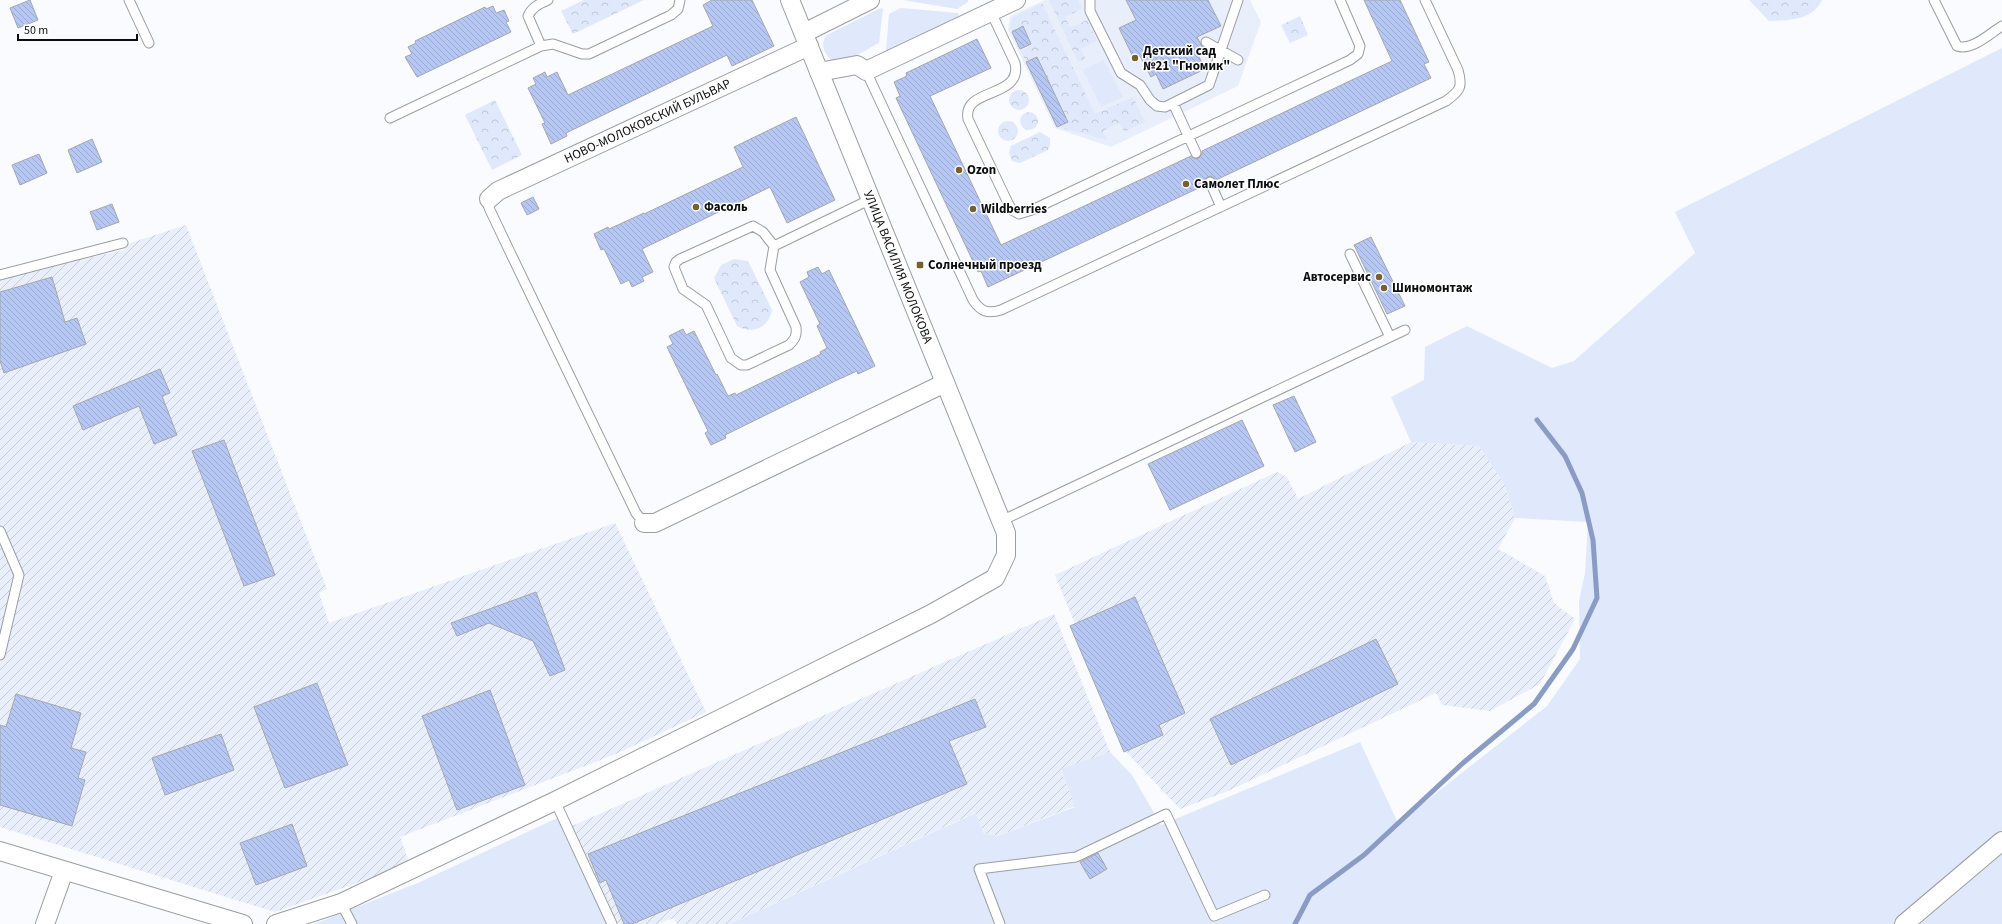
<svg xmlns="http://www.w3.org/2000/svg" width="2002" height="924" viewBox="0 0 2002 924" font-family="'Source Sans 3',sans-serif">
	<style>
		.built { fill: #e9eefb }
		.industrial { fill: url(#industrial-furrows) }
		.green { fill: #e0e8fb }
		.forest { fill: url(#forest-crowns) }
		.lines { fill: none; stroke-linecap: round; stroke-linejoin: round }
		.stream { stroke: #8a9bc4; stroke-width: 5 }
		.building { fill: url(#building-back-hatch); stroke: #a5a7ac }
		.service-casing { stroke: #9b9da2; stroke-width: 11 }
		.minor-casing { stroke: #9b9da2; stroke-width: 20 }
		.service { stroke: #fff; stroke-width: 9 }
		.minor { stroke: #fff; stroke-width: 18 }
		.poi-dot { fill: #756130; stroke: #fff; stroke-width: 1.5 }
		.labels { text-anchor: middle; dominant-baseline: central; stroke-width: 3; stroke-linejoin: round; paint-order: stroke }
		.poi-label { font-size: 13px; font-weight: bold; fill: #0c0d0f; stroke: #fff; text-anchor: start }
		.street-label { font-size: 13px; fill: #0c0d0f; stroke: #fff }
	</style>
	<defs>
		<pattern id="industrial-furrows" width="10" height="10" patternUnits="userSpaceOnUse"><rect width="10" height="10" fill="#e9eefb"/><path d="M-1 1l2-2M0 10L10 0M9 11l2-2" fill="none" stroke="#c7cbd6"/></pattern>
		<pattern id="forest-crowns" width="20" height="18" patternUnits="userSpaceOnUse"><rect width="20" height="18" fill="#e0e8fb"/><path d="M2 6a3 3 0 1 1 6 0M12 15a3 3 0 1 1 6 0" fill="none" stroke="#bfc6d6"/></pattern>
		<pattern id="building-back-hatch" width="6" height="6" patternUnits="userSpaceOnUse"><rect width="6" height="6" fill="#b5c7f2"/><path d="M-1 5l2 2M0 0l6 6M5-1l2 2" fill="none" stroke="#9aaace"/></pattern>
	</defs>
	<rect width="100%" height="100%" fill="#f9fbfe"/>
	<path class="built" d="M1045,0H1250L1261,22L1238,86L1111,147L1055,128L1008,30L1010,16Z"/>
	<path class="industrial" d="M186,225L327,589L319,593L329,623L615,523L706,712L616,754L400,837L410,864L275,912L0,827V280L36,269L125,250L124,245Z
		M1411,442L1479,446L1505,485L1515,518L1498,549L1545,576L1554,603L1575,619L1540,684L1490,711L1442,705L1436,693L1228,791L1180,809L1128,754L1055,575L1277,472L1287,477L1298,499Z
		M1054,614L1110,752L1061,770L1075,806L998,836L983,833L975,813L729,924H677L674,918L657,924H618L572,826Z"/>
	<path class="green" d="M903,0H968V2L957,9Z
		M881,8L883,9L879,43C864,51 848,62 831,60C823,52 820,44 827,35Z
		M901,8L958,13L959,16L886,51L889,14Z
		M2002,48V924H729L976,813L983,833L998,836L1075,807L1061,769L1110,752L1132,775L1161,825L1360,742L1398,823L1547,706L1580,659L1579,601L1585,573L1588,522L1515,518L1505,485L1479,446L1411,442L1391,397L1424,380L1425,347L1467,326L1552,368L1574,361L1695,253L1675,212Z
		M1104,60L1123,97L1101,107L1083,70Z
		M566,814L618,924H314L420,882Z"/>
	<path class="forest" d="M584,0H644L573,34L561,11Z
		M1049,0H1078L1082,9L1065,17L1070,28L1087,20L1097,41L1081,49L1085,59L1078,62Z
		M1749,0H1822C1812,21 1789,20 1769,21Z
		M1042,3L1095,114L1133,97L1145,122L1124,132L1119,123L1103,131L1107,140L1057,127L1068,122L1052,88L1041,93L1034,80L1046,74L1037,57L1026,62L1021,51L1032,45L1023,27L1012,32L1010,27L1012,18Z
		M1300,16L1308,35L1290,43L1281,25Z
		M1009 100a10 10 0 1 1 20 0a10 10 0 1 1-20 0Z
		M495,100L522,155L492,170L465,115Z
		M1020 121a9 9 0 1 1 18 0a9 9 0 1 1-18 0Z
		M998 131a10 10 0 1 1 20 0a10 10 0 1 1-20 0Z
		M1040,132L1050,138V146L1048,150L1020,163L1012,161L1009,153L1011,146Z
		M734,259L748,261L772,310C769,327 753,335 737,326L714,278L721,265Z"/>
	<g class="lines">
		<path class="stream" d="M1295,924L1310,895L1364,855L1463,763L1534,704L1573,649L1597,598L1593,540L1582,493L1565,456L1537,420"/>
	</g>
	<path class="building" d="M30,0L38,20L18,28L10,8Z
		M712,0H752L774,46L732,66L727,55L566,133L567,136L551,144L542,124L545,123L528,88L536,84L533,78L545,72L547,77L557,72L568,95L713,26L703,5Z
		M1126,0H1208L1221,26L1197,37L1205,52L1198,55L1205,69L1163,89L1156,74L1151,77L1140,56L1134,59L1119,28L1136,20Z
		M1364,0H1400L1429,62L1424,64L1431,78L1216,180L1211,176L1207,177L1204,181L1205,185L988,287L981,271L978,272L896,98L900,96L894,82L907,76L906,73L977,39L991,68L930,96L1001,245L1191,156L1195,159L1199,158L1202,154V151L1392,61Z
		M493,6L496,13L504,10L509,21L506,22L511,32L417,77L405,57L412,54L408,47L416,43L415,41L485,7L486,9Z
		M1023,26L1031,44L1020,49L1012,32Z
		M1037,57L1068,122L1057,127L1026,62Z
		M796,117L835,200L787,223L770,187L642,249L653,272L642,277L644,281L632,287L629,280L621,284L604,249L601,250L594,234L608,227L609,229L644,213V214L743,167L734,147Z
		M92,139L102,162L77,173L68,150Z
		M39,154L47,173L20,185L12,165Z
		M533,197L539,209L527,215L521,203Z
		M112,204L119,222L97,230L90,212Z
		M1371,237L1405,306L1387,314L1354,245Z
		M818,267L822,274L829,270L875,366L858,374L857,371L835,381L725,435L726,438L711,445L705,433L708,431L667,347L673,344L669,336L683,329L686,335L694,331L716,375L717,374L728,396L735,393L736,395L821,354L820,352L827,348L817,326L820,324L800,282L809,277L807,272Z
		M52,277L65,322L77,318L86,344L4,373L0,361V292Z
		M160,369L170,393L162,396L177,435L154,444L139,406L83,430L73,406Z
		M1294,396L1316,442L1295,452L1273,405Z
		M1242,420L1264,466L1170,510L1148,464Z
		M224,440L275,575L244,586L192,451Z
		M536,592L565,670L550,676L533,641L489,623L457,636L451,623Z
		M1135,597L1185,713L1159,725L1163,735L1124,752L1070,626Z
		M1376,639L1398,684L1231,765L1210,719Z
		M317,683L348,765L285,788L254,707Z
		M490,690L525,785L457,810L422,716Z
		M16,694L81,713L71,748L86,752L78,778L85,780L72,826L0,805V725L6,727Z
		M975,699L986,727L949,741L967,784L632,924H624L606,880L600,883L588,854Z
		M221,734L234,770L165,795L152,758Z
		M292,824L307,866L256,885L240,843Z
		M1098,853L1107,869L1090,879L1080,862Z"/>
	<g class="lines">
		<defs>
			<path id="service" d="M129,0L149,43
				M1090,0V11L1121,73L1140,85L1150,100L1157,106L1165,107L1209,85L1238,0
				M1934,0L1957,46C1972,51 1989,34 2002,26
				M991,12L1015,63C1023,99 962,87 968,119L1008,203L1012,210L1019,214L1032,210L1350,60L1358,54L1360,46L1340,0
				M1206,42L1238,60
				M541,46L528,16C532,7 539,4 548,0
				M866,71L973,300C981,312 988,314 1001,310L1446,101C1460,91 1463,87 1458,70L1425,0
				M1173,103L1196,153
				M390,118L541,46L553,44L582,54H589L671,15L678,9L680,0
				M1210,182L1221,207
				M489,199L488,205L490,210L509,250L636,513L644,523
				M774,246L763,232L753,226L680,259L676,262L674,267L683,289L706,305L731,358L741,365H747L789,345C795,339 797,336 796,327L770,270L774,246L871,199
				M1350,254L1390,337
				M0,275L123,243
				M1001,521L1405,330
				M0,531L19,575L0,655
				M555,801L612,924
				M341,903L352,924
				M1000,924L979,869L1076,857L1166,814L1214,916L1265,895"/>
			<g id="minor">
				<path d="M804,33L870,0"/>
				<path d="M819,72L857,65L866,71L1016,0"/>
				<path id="s1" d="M489,199L498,191L809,46"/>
				<path d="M644,523H655L945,383"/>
				<path d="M0,851L243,924"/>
				<path d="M45,924L64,871"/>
				<path d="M276,924L341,903L555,801L931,614L995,578L1006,555V533L790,0"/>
				<path d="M1904,924L2002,841"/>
			</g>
		</defs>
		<use href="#service" class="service-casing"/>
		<use href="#minor" class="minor-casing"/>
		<use href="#service" class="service"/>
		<use href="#minor" class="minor"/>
	</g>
	<g class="poi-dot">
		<circle cx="1135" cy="58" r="4"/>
		<circle cx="959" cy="170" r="4"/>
		<circle cx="1186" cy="184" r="4"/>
		<circle cx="696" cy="207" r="4"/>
		<circle cx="973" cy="209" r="4"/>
		<rect x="916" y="261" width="8" height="8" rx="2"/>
		<circle cx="1379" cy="277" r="4"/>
		<circle cx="1384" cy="288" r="4"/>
	</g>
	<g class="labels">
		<g class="poi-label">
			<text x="1143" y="51">Детский сад<tspan x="1143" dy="15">№21 "Гномик"</tspan></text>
			<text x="967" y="170">Ozon</text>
			<text x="1194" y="184">Самолет Плюс</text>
			<text x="704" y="207">Фасоль</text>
			<text x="981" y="209">Wildberries</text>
			<text x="928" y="265">Солнечный проезд</text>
			<text x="1371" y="277" text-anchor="end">Автосервис</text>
			<text x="1392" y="288">Шиномонтаж</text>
		</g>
		<g class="street-label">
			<text stroke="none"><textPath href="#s1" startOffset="177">НОВО-МОЛОКОВСКИЙ БУЛЬВАР</textPath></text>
			<text transform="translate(898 267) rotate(68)">УЛИЦА ВАСИЛИЯ МОЛОКОВА</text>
		</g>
	</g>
	<path d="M18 34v6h119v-6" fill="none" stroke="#0c0d0f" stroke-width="2"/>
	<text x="24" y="34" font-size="12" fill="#0c0d0f" stroke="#ffffff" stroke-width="3" paint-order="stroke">50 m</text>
</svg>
